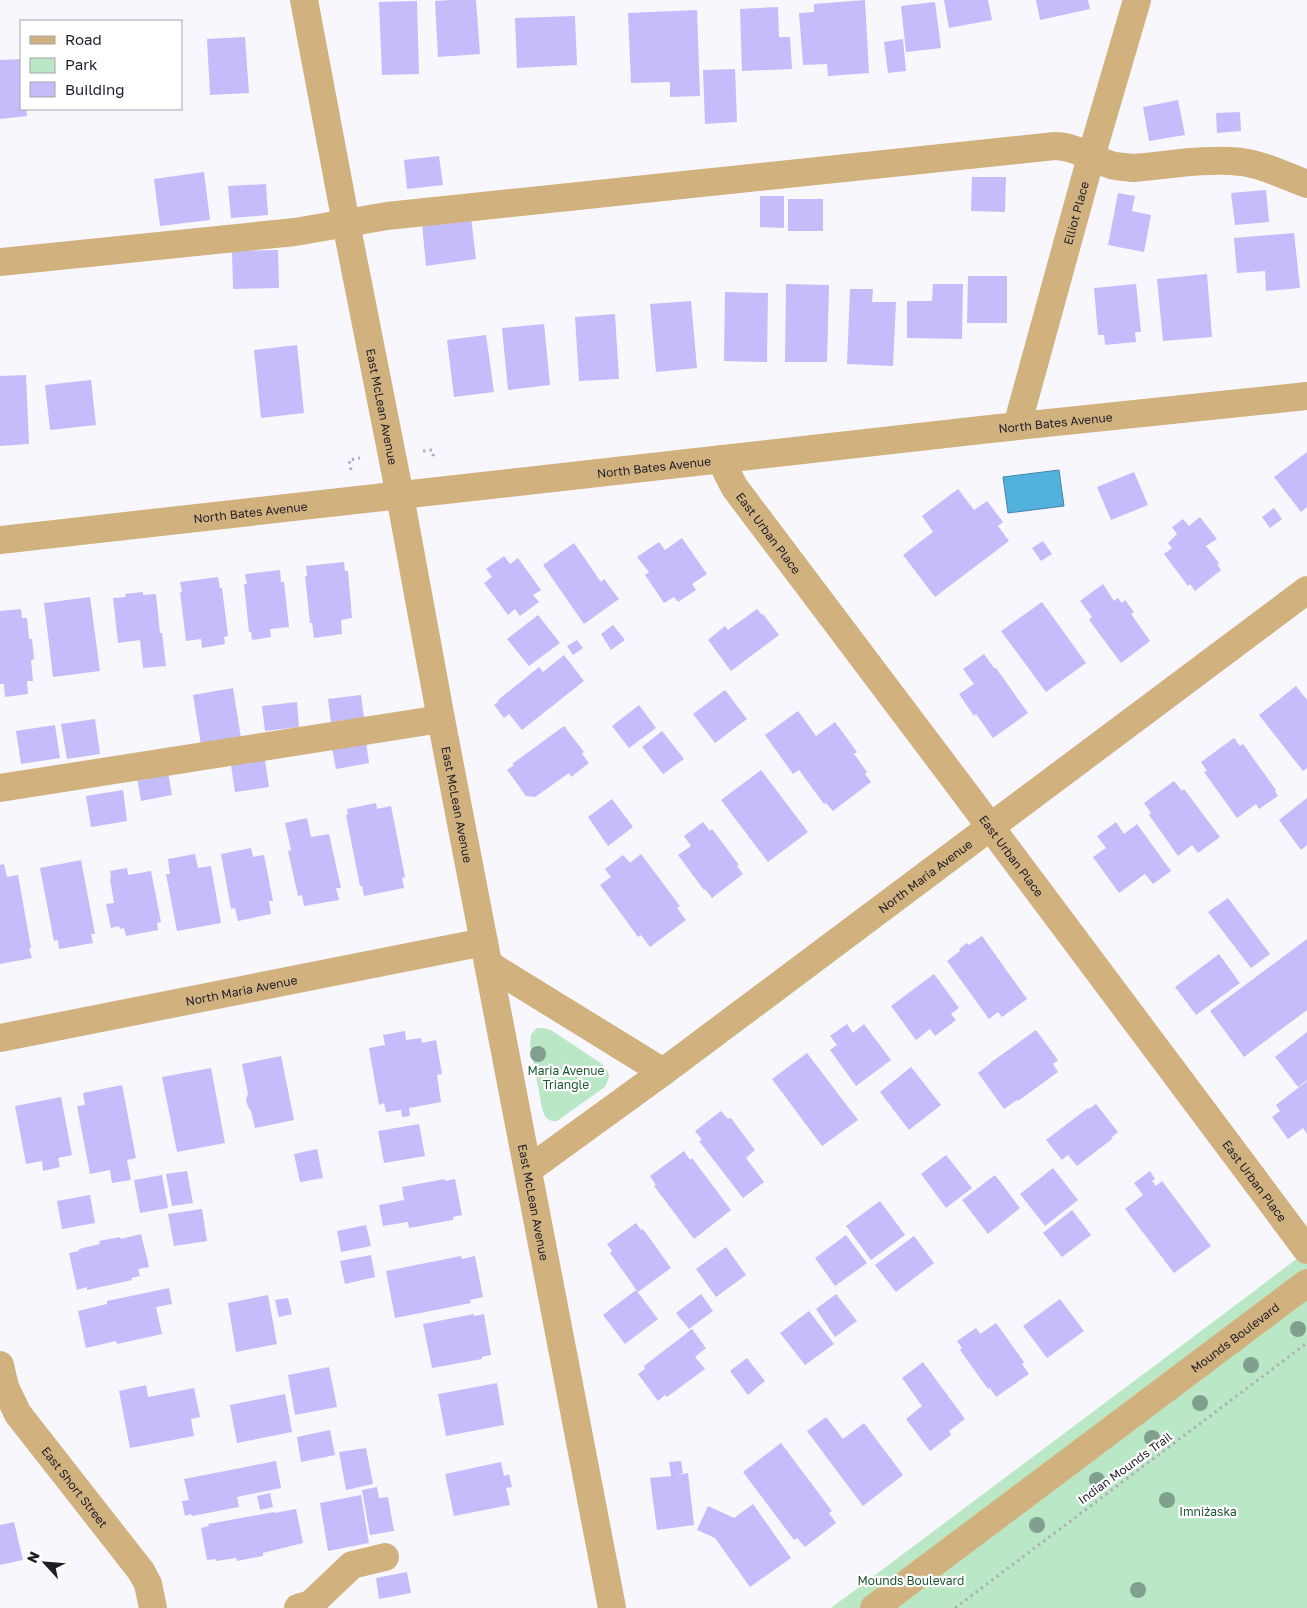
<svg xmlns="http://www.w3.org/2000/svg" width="1307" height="1608" viewBox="0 0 1307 1608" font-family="'Golos Text',sans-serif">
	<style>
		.green { fill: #bae8c6 }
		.water { fill: #53b1de; stroke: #4385a8 }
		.building { fill: #c5bcfb }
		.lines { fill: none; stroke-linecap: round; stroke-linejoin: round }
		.path { stroke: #b0afb8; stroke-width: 3; stroke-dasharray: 2.5 4; stroke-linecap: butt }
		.minor { stroke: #d1b27f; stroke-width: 28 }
		.tree { fill: #809f8e }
		.labels { text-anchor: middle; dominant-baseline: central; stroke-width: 4.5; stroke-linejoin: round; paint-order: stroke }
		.street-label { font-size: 12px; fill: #1f1d29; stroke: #fff }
		.park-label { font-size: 12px; fill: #1e5733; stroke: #fff }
	</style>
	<rect width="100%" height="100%" fill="#f8f7fe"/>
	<path class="green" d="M537,1028H544L551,1030L602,1064L607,1070L609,1075L608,1080L605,1087L557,1121C548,1122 544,1117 542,1108L530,1045L531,1034Z
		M1307,1251V1608H831L1245,1298Z"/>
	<path class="water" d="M1059,470L1064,506L1008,513L1003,477Z"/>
	<path class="building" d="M452,0H476L480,54L438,57L435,1Z
		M865,0L869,73L828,76L827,64L803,65L799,13L814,12V4Z
		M944,0H988L992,20L949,28Z
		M1036,0H1088L1090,9L1040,20Z
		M417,1L419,74L382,75L379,2Z
		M935,2L941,48L906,52L901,6Z
		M778,7L779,37H790L792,69L742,71L740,9Z
		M697,10L700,96L670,97V82L631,83L628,13Z
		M575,16L577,65L517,68L515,18Z
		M245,37L249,93L210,95L207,39Z
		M903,39L906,71L888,73L884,42Z
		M21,59V109H26L27,116L0,119V60Z
		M735,69L737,122L705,124L703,70Z
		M1178,100L1185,135L1149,141L1143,107Z
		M1240,112L1241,131L1217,133L1216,113Z
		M439,156L443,185L407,189L404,160Z
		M204,172L210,220L160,226L154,179Z
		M972,177H1006L1005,212L971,211Z
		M266,184L268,215L231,218L228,186Z
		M1266,190L1269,222L1235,225L1231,193Z
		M1118,193L1135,196L1132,211L1151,215L1144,252L1108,245Z
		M760,196H784V228L760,227Z
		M788,199H823V231H788Z
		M471,217L476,259L426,266L422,223Z
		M1294,233L1300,288L1266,291L1265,271L1237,273L1234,238Z
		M278,250L279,288L233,289L232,251Z
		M1207,274L1212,337L1163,341L1157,279Z
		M968,276H1007V323H967Z
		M786,284L829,285L827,362H785Z
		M933,284H963L962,339L907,338V301H932Z
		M1136,284L1141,332H1135L1136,342L1105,345L1104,335H1098L1094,288Z
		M850,289H873L872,302H896L893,366L847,364Z
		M725,292L768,293L767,362L724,361Z
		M691,301L697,368L656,372L650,304Z
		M615,314L619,379L579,381L575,317Z
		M544,324L550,385L508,390L502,328Z
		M486,335L494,392L454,397L447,340Z
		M297,345L304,413L261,418L254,350Z
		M26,375L29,444L0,446V376Z
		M91,380L96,425L50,430L45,385Z
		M1307,452V507L1301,512L1274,477Z
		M1134,472L1148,505L1111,520L1097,487Z
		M958,489L974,510L987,501L1003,522L998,526L1009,541L935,597L903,555L933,532L922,516Z
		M1274,508L1282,519L1270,528L1262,517Z
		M1200,517L1217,539L1206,546L1219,563L1217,564L1221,570L1195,591L1190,584L1188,586L1164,554L1172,548L1168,543L1177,534L1172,527L1183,519L1189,526Z
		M682,538L707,574L692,584L696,590L678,602L674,597L664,603L645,575L649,572L637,557L659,542L665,550Z
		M1043,541L1052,554L1041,561L1032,548Z
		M574,543L601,582L604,579L619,599L584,624L543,565Z
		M504,556L510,564L518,558L541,590L533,595L539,602L520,616L515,609L508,615L484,583L492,577L486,569Z
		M344,562L345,571H348L352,618L341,620L342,634L314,638L312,623H310L305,576H307L306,566Z
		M280,570L281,582H284L289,627L270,629L271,637L252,640L251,632H249L244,584H247L245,574Z
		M218,577L220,588H222L228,636L224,637L225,644L202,648L201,639L186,641L180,592H182L180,582Z
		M1103,584L1114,601L1118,598L1122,603L1125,600L1134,612L1131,614L1150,641L1121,663L1089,620L1092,617L1080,601Z
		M143,592V595L156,594L160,633H162L166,666L143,668L140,640L118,643L113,598L126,597L125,594Z
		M90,597L100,671L53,677L44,603Z
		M1042,602L1086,663L1046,692L1001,631Z
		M21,609L22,618H27L29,639H32L34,659L31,660L33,681H27L28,694L5,697L4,684H0V611Z
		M757,609L762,615L763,614L779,635L731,671L708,640L725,626L728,630Z
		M538,615L560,643L529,666L507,639Z
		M613,625L625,640L611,650L601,634Z
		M577,640L583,648L573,655L567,646Z
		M984,654L994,668H996L1028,713L993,738L976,714L974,716L959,694L974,684L963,669Z
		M564,655L584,681L522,730L509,714L504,718L494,705L499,701L498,700L539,667L543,672Z
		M1296,686L1307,700V768L1303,771L1259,715Z
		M233,688L241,738L201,745L193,695Z
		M725,690L747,719L715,743L693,714Z
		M361,695L364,718L331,722L328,699Z
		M297,702L299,727L265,731L262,706Z
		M639,705L656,728L629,748L612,726Z
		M798,711L816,736L835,722L857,752L854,754L867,772L865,774L871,782L833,811L826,803L824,804L799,770L793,774L765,735Z
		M95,719L100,754L67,759L61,724Z
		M55,725L60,758L21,764L16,731Z
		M564,726L584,752L582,754L589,763L571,777L569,773L535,797L526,796L507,770L514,765L512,764Z
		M662,731L684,759L663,774L642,747Z
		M1234,738L1240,746L1243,744L1276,790L1275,791L1278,796L1259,809L1256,804L1237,818L1204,772L1207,771L1201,762Z
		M366,742L369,763L336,769L332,748Z
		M265,760L269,787L235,792L231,765Z
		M761,770L808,832L768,862L721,800Z
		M168,772L172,795L141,801L137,778Z
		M1174,781L1182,791L1184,789L1220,837L1198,853L1192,845L1178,856L1149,815L1151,813L1144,803Z
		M123,790L127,821L91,827L86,796Z
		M1307,798V845L1301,850L1279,820Z
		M612,799L633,827L608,846L588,817Z
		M376,803L377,809L391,806L405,877L402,878L404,888L364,896L362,886H360L346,815L348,814L347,809Z
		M307,818L311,837L329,834L341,888H336L339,900L304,906L302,895L298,896L288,851L291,850L285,823Z
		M703,822L710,831L712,829L739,865L737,866L743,874L712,898L705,889L704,890L678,855L691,846L684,836Z
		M1116,822L1124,834L1137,824L1171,871L1153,884L1145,874L1119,893L1093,857L1106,848L1097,836Z
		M251,848L253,857L264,855L273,901H269L271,914L238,921L235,908L231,909L221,854Z
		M195,854L198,868L211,866L221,923L177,931L166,874H170L168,859Z
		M641,854L680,906L677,908L686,920L650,947L641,935L638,937L600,885L611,877L605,869L623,855L630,863Z
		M81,860L95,934H91L93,943L59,949L58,940L54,941L40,868Z
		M4,864L7,877L18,875L31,948H29L32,958L0,964V865Z
		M127,868L128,875L151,871L161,922L157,923L158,930L126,936L124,928L120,929L119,926L111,928L106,904L114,903L110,879H111L110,871Z
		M1228,898L1270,954L1251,968L1208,912Z
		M982,936L1027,999L1002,1017L998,1012L989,1019L947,961L960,951L959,949L967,943L969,945Z
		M1307,939V1010L1244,1057L1210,1011Z
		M1219,954L1240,983L1196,1015L1175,987Z
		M934,974L959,1008L951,1014L956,1020L935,1036L930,1029L916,1040L891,1006Z
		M847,1024L853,1033L864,1024L891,1060L856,1086L830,1050L837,1045L830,1036Z
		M1036,1030L1058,1060L1053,1064L1058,1072L1018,1101L1017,1100L1004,1109L978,1073L991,1063H990Z
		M405,1031L406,1040L421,1038L422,1043L436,1040L442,1074L437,1075L441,1102L409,1108L410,1116L402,1117L401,1110L386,1112L384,1103L379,1105L369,1048L385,1045L383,1035Z
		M1307,1032V1080L1298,1087L1275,1057Z
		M807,1053L858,1120L822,1146L772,1079Z
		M281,1056L294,1120L255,1128L251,1111L248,1107L246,1099L248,1094L242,1064Z
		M911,1067L941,1105L909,1130L880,1092Z
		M211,1068L225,1143L177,1152L162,1077Z
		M1307,1081V1134L1303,1128L1288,1139L1272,1117L1280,1111L1276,1105Z
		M122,1085L136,1158L127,1160L131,1180L112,1183L110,1170L90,1174L77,1106L85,1105L83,1093Z
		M61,1097L72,1155L58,1158L60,1167L43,1171L42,1161L26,1164L15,1106Z
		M1096,1104L1118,1132L1111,1138L1112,1139L1077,1166L1068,1155L1062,1160L1046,1140L1088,1108L1089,1109Z
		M721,1111L728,1119L731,1118L755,1150L746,1158L764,1182L743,1198L699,1141L702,1140L695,1131Z
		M419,1124L425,1156L384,1163L378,1131Z
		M317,1149L323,1178L300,1182L294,1154Z
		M684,1151L690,1160L692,1158L731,1210L694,1239L654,1186L656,1185L650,1176Z
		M946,1155L972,1188L946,1208L921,1174Z
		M1053,1168L1078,1200L1045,1226L1020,1194Z
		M187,1171L193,1203L172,1206L166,1174Z
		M1150,1171L1155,1179L1152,1181L1156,1186L1162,1181L1211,1246L1174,1273L1125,1209L1143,1195L1134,1183Z
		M162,1175L168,1208L140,1213L134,1180Z
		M995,1175L1020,1208L988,1234L962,1200Z
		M445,1179V1181L455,1179L462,1215L453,1217V1220L409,1228L408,1222L383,1226L379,1205L404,1200L402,1187Z
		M90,1195L95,1223L62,1229L57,1201Z
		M880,1201L905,1235L871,1260L846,1226Z
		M202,1209L207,1241L174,1246L168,1214Z
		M1072,1210L1091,1235L1062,1257L1043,1233Z
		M636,1223L641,1230L643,1229L671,1268L638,1292L610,1253L612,1251L607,1244Z
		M366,1225L371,1246L341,1252L337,1231Z
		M141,1234L149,1267L138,1269L140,1276L131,1278L132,1280L87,1290V1287L77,1290L69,1253L79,1251V1249L100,1244L99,1241L120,1237L121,1239Z
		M846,1235L867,1263L835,1286L815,1258Z
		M914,1236L934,1263L896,1292L875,1265Z
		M726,1247L746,1275L716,1297L696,1269Z
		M371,1255L375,1277L345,1284L340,1261Z
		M461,1256L462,1259L475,1256L483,1297L470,1300L471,1303L395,1318L386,1271Z
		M169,1288L172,1304L156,1307L162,1334L117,1344L116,1341L86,1348L78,1311L107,1304V1301Z
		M636,1290L658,1319L625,1344L603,1315Z
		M701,1294L713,1311L689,1329L676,1313Z
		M836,1294L857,1321L835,1337L816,1309Z
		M268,1295L277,1344L236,1352L228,1303Z
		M288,1298L292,1314L279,1317L275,1300Z
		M1060,1299L1084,1331L1047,1358L1023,1326Z
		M809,1311L834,1344L805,1365L780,1333Z
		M474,1314V1316L484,1314L491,1355L482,1357V1359L432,1368L423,1324Z
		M996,1323L1024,1362L1022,1364L1029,1374L996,1397L990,1388L988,1389L960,1350L962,1348L957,1341L976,1328L980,1334Z
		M692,1329L706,1348L695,1357L705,1369L667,1397L665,1395L658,1401L638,1374L645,1369L644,1366Z
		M747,1358L765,1381L748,1395L730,1371Z
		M923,1362L965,1419L949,1431L951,1435L930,1451L906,1419L922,1406L902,1378Z
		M329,1367L337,1407L295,1415L288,1375Z
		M497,1383L504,1425L446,1436L438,1394Z
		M146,1385L148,1397L194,1388L200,1417L191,1419L194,1436L130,1448L119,1391Z
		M285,1394L292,1432L237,1443L230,1405Z
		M826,1417L843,1439L864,1423L903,1475L863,1506L807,1431Z
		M330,1430L335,1455L301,1462L297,1437Z
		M781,1443L832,1511L829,1513L836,1523L805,1547L797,1538L794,1540L743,1472Z
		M366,1448L373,1484L346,1490L339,1452Z
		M276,1461L281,1488L237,1497L239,1507L192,1516L191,1514L185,1516L182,1501L189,1500L184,1479Z
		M681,1461L683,1473L676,1475L688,1473L694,1525L657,1530L650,1478L671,1476L669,1462Z
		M501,1462L504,1476L509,1474L512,1487L506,1488L510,1505L454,1516L445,1474Z
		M377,1487L379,1498L388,1497L394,1531L370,1535L362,1490Z
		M270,1493L273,1507L260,1510L257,1496Z
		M361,1495L369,1543L328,1551L320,1503Z
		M753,1504L791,1558L750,1587L715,1538L697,1530L708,1506L734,1518Z
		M296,1509L303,1543L263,1553V1556L237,1561L236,1558L216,1561V1559L207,1560L201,1528L209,1526L208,1524L274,1512V1513Z
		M14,1522L23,1560L0,1565V1525Z
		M407,1572L411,1593L379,1599L376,1578Z"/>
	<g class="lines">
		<path class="path" d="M423,451L432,450L434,459
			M351,470L349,460L360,458
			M955,1608L1307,1343"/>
		<g class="minor">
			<path id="s1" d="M304,0L346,223L400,496L441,719L612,1608"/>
			<path d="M0,262L295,232L387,216L1055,146C1075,146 1092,159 1111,165C1118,167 1126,167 1134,168C1169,165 1206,158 1242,162C1264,165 1286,176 1307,184"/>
			<path id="s2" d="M1017,426L1091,157L1137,0"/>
			<path id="s3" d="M722,459L727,473L735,488L965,793L1307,1250"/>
			<path id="s4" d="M0,540L990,429L1307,396"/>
			<path d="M0,788L441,719"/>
			<path d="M488,964L663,1072"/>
			<path id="s5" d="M0,1038L484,942"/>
			<path id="s6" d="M528,1170L663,1072L1307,590"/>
			<path id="s7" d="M0,1365L5,1387L18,1414L141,1571L148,1584L153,1608"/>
			<path d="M298,1608L311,1604L352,1565L385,1557"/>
			<path id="s8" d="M874,1608L1307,1283"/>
		</g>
	</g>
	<g class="tree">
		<circle cx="538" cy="1054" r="8"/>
		<circle cx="1298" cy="1329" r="8"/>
		<circle cx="1251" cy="1365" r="8"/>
		<circle cx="1200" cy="1403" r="8"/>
		<circle cx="1152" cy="1438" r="8"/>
		<circle cx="1097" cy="1480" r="8"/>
		<circle cx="1167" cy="1500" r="8"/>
		<circle cx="1037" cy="1525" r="8"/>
		<circle cx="1138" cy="1590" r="8"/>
	</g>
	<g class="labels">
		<g class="street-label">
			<text stroke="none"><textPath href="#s2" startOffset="221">Elliot Place</textPath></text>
			<text stroke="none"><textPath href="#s1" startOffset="414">East McLean Avenue</textPath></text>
			<text stroke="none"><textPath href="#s4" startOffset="1062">North Bates Avenue</textPath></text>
			<text stroke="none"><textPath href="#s4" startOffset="658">North Bates Avenue</textPath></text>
			<text stroke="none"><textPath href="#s4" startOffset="252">North Bates Avenue</textPath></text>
			<text stroke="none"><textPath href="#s3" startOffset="88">East Urban Place</textPath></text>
			<text stroke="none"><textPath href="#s1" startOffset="819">East McLean Avenue</textPath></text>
			<text stroke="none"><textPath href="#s3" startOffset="492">East Urban Place</textPath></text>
			<text stroke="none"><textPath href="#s6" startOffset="494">North Maria Avenue</textPath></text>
			<text stroke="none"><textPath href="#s5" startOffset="246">North Maria Avenue</textPath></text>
			<text stroke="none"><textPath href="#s3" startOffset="898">East Urban Place</textPath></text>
			<text stroke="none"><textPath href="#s1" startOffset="1224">East McLean Avenue</textPath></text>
			<text stroke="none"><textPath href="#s8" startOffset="451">Mounds Boulevard</textPath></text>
			<text transform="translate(1125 1468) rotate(-36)">Indian Mounds Trail</text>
			<text stroke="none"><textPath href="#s7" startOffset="145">East Short Street</textPath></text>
		</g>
		<g class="park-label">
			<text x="566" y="1070">Maria Avenue<tspan x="566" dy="14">Triangle</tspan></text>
			<text x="1208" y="1511">Imniżaska</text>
			<text x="911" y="1580">Mounds Boulevard</text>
		</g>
	</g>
	<rect x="20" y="20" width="162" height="90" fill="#ffffff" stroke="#a5a5a9"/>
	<rect x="30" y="36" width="25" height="8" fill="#d1b27f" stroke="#a5a5a9"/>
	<text x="65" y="45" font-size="15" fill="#1f1d29">Road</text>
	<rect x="30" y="58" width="25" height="15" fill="#bae8c6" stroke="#a5a5a9"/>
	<text x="65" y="70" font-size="15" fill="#1f1d29">Park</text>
	<rect x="30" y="82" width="25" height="15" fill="#c5bcfb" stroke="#a5a5a9"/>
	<text x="65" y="95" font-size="15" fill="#1f1d29">Building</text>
	<g transform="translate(45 1563) rotate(296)" stroke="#ffffff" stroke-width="4" paint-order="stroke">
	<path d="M0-4L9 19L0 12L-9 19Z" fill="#1f1d29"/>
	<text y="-8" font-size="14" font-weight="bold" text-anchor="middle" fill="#1f1d29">N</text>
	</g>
</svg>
